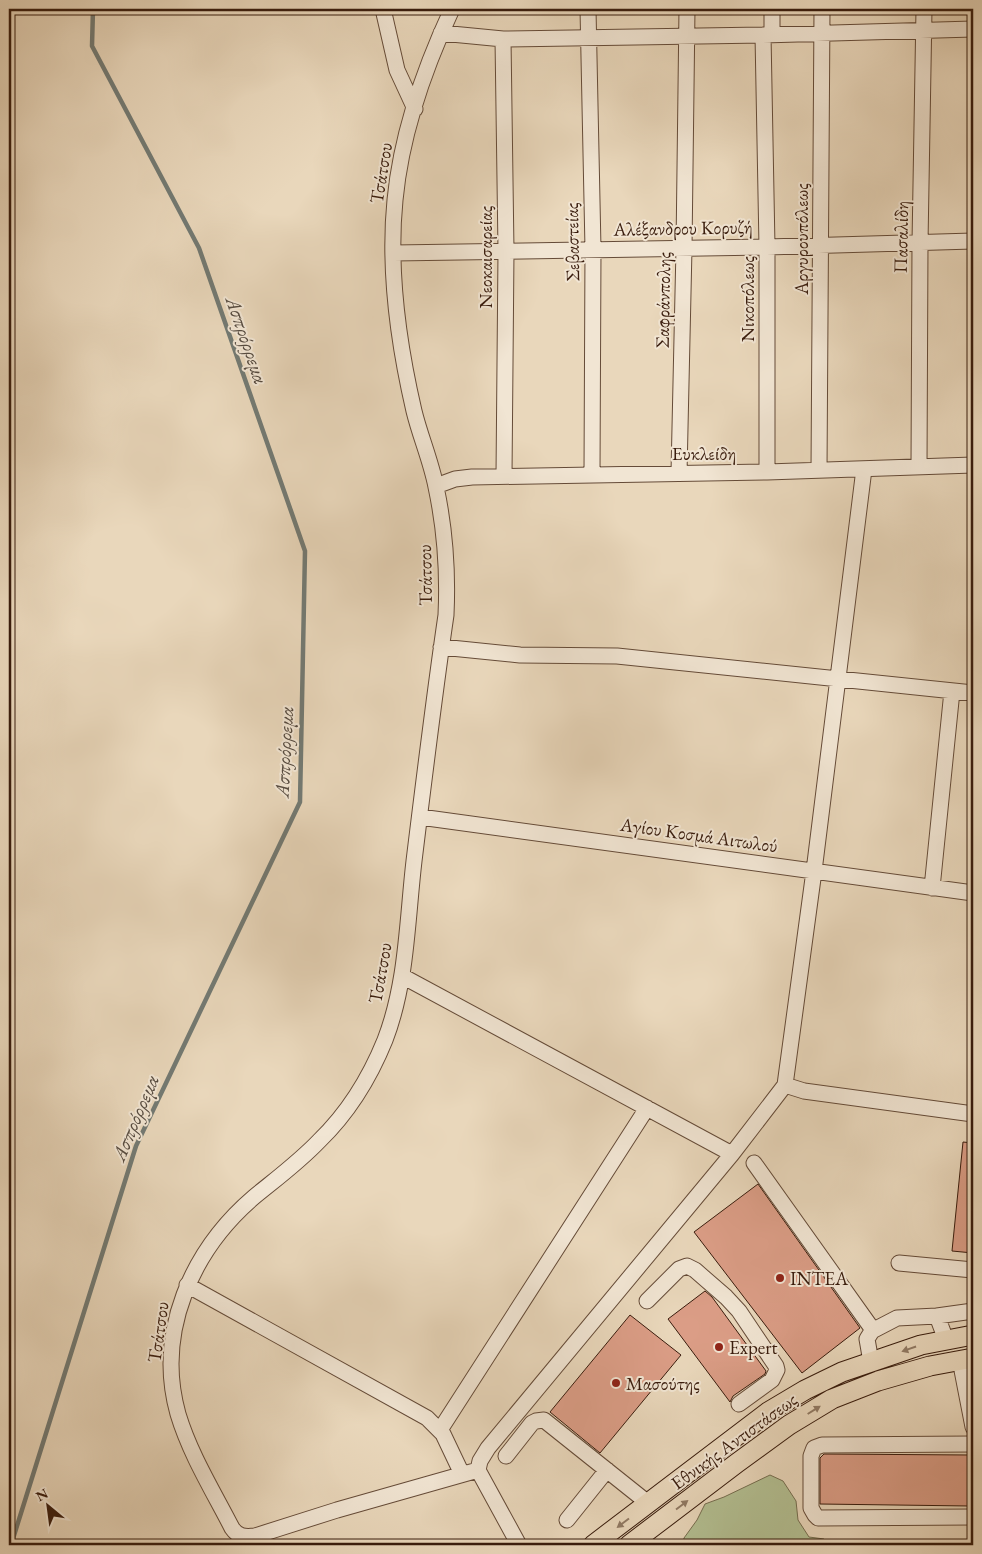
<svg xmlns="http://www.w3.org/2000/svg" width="982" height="1554" viewBox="0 0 982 1554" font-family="'EB Garamond',serif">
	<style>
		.green { fill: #b3bf92; stroke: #766e50 }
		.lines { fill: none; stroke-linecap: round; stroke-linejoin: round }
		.stream { stroke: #737a73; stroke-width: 4.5 }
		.building { fill: #db9d86; stroke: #391c0d }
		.minor-casing { stroke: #654b38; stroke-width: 17 }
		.major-casing { stroke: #391c0d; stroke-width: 21 }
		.minor { stroke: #f1e5d3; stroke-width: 15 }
		.major { stroke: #e9d7bb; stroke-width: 19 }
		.oneway { fill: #917a64 }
		.poi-dot { fill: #8f2418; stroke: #f1e5d3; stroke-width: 2 }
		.labels { text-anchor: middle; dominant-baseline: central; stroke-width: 4; stroke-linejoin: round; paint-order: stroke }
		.street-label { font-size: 19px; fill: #391c0d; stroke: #f1e5d3 }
		.poi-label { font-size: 19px; fill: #391c0d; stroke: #f1e5d3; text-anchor: start }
		.water-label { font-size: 20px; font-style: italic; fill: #564b40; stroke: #f1e5d3 }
	</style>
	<rect width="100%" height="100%" fill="#e9d7bb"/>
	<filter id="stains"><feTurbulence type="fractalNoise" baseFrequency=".004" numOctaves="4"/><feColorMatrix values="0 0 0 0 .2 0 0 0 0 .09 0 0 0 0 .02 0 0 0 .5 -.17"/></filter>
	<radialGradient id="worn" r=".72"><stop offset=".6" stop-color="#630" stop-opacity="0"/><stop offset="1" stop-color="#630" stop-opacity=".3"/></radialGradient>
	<path class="green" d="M770,1475L783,1481L796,1501L798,1520L809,1537L824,1539L829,1545H683L684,1538L697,1520L705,1504L724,1497Z"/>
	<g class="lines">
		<path class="stream" d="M11,1545L136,1146L300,802L305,551L199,248L92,46L93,9"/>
	</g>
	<path class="building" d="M963,1142L973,1143V1253L952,1251Z
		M758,1184L860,1328L802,1373L694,1232Z
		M705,1291L712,1297L766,1371L765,1374L733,1396L730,1402L668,1319Z
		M630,1315L681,1355L600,1453L550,1412Z
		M824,1454L970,1455V1506L820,1504V1458Z"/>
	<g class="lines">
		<defs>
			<path id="minor" d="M383,9L397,70L415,109
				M452,9C425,67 401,136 395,200C388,270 398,342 414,411C420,436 431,461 436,487C445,529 448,572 446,615C434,697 424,779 414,861C407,921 407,983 385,1040C370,1077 348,1113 319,1141C299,1162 276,1179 254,1197C192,1250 155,1332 178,1414C190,1454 213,1491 232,1528C238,1537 245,1537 255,1536L337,1510L478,1470L519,1545
				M588,9L593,249L592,474
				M772,9V34
				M441,33L503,39L763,35L973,29
				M763,35L767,247V472
				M503,39L506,251L504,476
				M394,253L767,247L973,241
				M919,467L920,243L924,9
				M819,470L822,9
				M679,473L684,248L687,9
				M436,486L455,479L472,477L767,472L973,465
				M441,647L520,655L617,656L973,693
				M420,817L973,893
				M932,888L952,691
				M402,976L732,1154
				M785,1085L804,1091L973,1114
				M754,1163L873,1330
				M899,1263L973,1270
				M187,1285L427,1418L443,1434L462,1474
				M647,1301L679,1269L687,1266L695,1270L726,1297L739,1311L776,1366L777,1370L772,1380L739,1404
				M937,1316L973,1311
				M960,1360L973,1427
				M871,1362L867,1339L872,1331L897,1318L937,1316L946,1340
				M440,1430L647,1108
				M973,1444L822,1445L814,1448L811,1456V1508L815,1515L818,1518L973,1517
				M506,1456L532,1423L536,1421L544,1420L648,1503
				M478,1470L480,1461L488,1448L732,1154L785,1085L814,871L864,469
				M567,1520L607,1470"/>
			<path id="major" d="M593,1545L768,1412L805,1390L842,1372L921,1345L973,1335
				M629,1545L737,1463L789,1425L832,1399L878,1381L930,1366L973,1358"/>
		</defs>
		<use href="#minor" class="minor-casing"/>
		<use href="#major" class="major-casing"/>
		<use href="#minor" class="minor"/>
		<use href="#major" class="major"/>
	</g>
	<defs><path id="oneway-solid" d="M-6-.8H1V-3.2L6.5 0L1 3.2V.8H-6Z" transform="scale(1.25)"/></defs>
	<g class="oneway">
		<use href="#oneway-solid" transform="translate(909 1349) rotate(161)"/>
		<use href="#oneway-solid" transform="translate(814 1410) rotate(-32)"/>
		<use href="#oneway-solid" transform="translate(682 1505) rotate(-37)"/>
		<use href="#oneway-solid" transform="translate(623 1523) rotate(143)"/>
	</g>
	<g class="poi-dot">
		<circle cx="780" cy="1278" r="5"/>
		<circle cx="719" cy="1347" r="5"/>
		<circle cx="616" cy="1383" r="5"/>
	</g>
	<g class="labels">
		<g class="street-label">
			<text transform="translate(381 173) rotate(-81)">Τσάτσου</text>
			<text transform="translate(683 228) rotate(-1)">Αλέξανδρου Κορυζή</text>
			<text transform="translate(901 237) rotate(-89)">Πασαλίδη</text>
			<text transform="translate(801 239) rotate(-90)">Αργυρουπόλεως</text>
			<text transform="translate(572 242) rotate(-91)">Σεβαστείας</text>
			<text transform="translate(485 257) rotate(-90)">Νεοκαισαρείας</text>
			<text transform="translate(747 299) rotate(-90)">Νικοπόλεως</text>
			<text transform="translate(663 300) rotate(-89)">Σαφράνπολης</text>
			<text x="704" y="453">Ευκλείδη</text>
			<text transform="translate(425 575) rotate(-91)">Τσάτσου</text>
			<text transform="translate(699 835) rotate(8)">Αγίου Κοσμά Αιτωλού</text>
			<text transform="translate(380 973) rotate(-80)">Τσάτσου</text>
			<text transform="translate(158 1332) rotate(-82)">Τσάτσου</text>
			<text transform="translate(734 1441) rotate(-36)">Εθνικής Αντιστάσεως</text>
		</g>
		<g class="poi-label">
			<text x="790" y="1278">INTEA</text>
			<text x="729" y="1347">Expert</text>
			<text x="626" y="1383">Μασούτης</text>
		</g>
		<g class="water-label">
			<text transform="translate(247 340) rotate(71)">Ασπρόρρεμα</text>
			<text transform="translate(284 752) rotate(-87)">Ασπρόρρεμα</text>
			<text transform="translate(135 1118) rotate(-67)">Ασπρόρρεμα</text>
		</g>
	</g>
	<rect width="982" height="1554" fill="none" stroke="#e9d7bb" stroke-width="30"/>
	<rect x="10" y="10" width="962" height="1534" fill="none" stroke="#391c0d" stroke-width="2.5"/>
	<rect x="15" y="15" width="952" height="1524" fill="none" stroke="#391c0d"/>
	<g transform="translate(48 1506) rotate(331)" stroke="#f1e5d3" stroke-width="4" paint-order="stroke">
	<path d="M0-4L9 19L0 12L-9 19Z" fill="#391c0d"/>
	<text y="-8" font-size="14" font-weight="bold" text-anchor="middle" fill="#391c0d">N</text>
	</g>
	<rect width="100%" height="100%" filter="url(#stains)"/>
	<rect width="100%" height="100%" fill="url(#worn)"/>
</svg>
